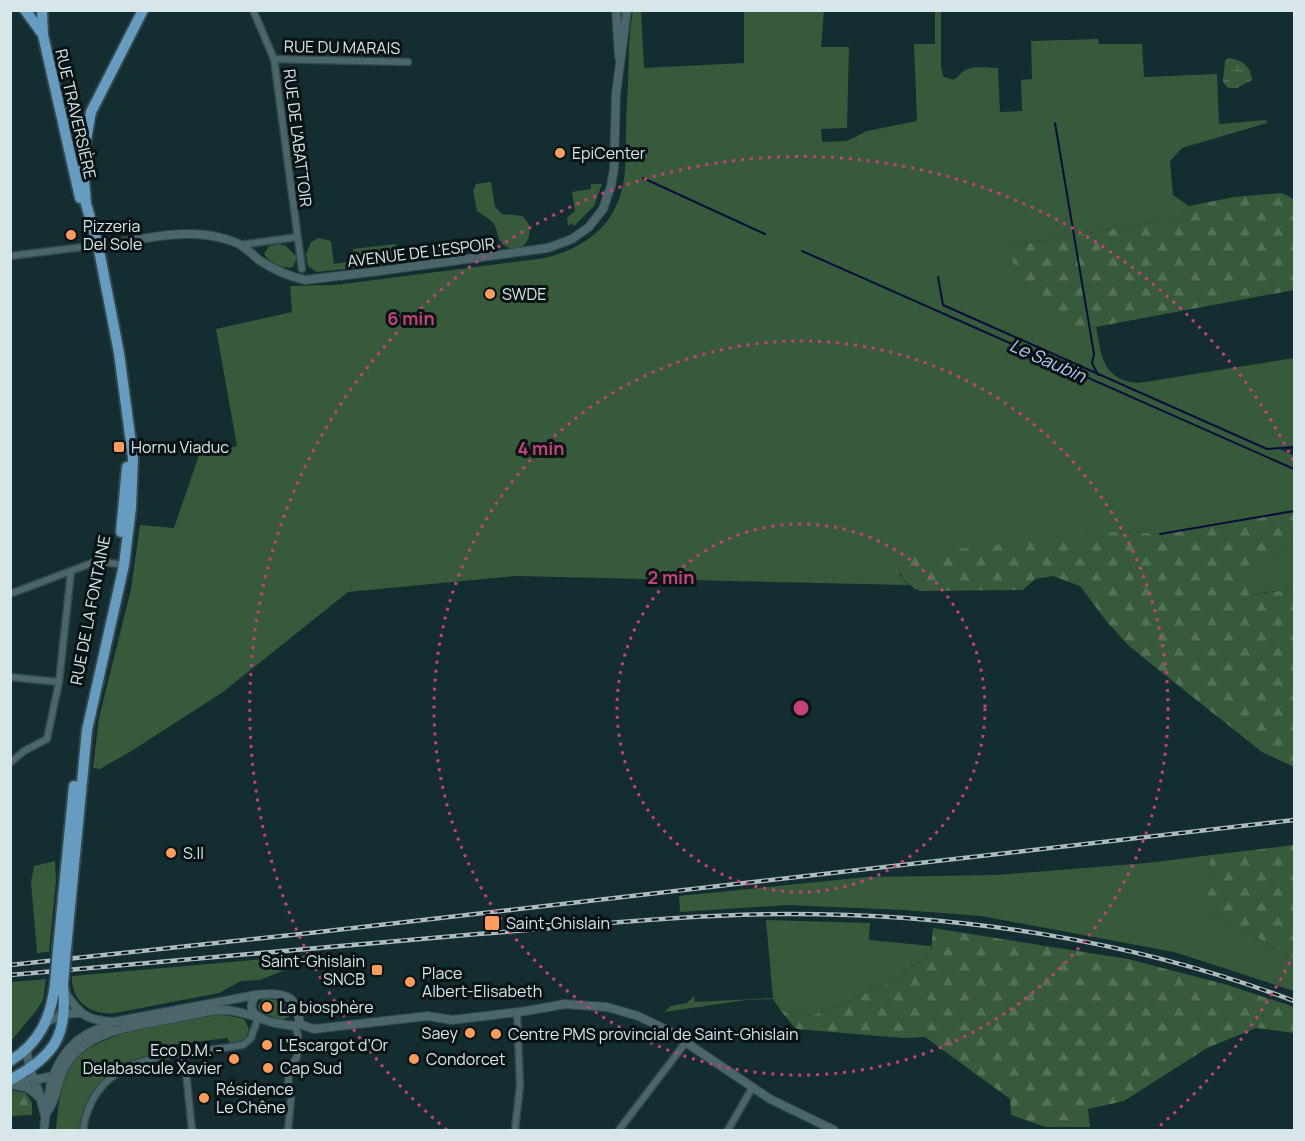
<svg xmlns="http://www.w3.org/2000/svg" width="1305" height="1141" viewBox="0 0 1305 1141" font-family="Manrope,sans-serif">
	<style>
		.grass { fill: #365a3a }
		.forest { fill: url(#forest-firs) }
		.wetland { fill: url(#wetland-marsh) }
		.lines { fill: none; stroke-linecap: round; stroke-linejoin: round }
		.stream { stroke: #0b0d3a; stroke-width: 2 }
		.minor-casing { stroke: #34474b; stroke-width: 9 }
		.tertiary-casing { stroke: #34474b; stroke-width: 10 }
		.primary-casing { stroke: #34474b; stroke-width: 14 }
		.minor { stroke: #4b666b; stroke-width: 6 }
		.tertiary { stroke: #4b666b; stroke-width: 8 }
		.primary { stroke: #659cbf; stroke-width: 10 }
		.rail-casing { stroke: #aabcbe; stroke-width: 4.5 }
		.rail { stroke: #091315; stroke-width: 2; stroke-dasharray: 7; stroke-linecap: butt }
		.primary-bridge-casing { stroke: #34474b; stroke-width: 14; stroke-linecap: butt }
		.primary-bridge { stroke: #659cbf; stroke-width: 10 }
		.ring { fill: none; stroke: #c64177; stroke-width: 3; stroke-dasharray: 3 6 }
		.poi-dot { fill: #ff9b5b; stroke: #091315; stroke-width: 2 }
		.labels { text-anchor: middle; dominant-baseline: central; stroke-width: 6; stroke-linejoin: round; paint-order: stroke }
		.street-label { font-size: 16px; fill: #d7e6e8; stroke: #091315 }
		.poi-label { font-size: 16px; fill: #d7e6e8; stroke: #091315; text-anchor: start }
		.water-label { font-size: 18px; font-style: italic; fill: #b8c5f5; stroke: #091315 }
		.centre { fill: #c64177; stroke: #091315; stroke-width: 3 }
		.ring-label { font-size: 18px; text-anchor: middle; font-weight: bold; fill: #c64177; stroke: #091315; stroke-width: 6; stroke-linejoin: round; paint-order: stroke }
	</style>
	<defs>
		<pattern id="forest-firs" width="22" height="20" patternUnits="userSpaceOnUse" patternTransform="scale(1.5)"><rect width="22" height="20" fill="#365a3a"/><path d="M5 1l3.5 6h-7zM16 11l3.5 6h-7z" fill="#527256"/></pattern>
		<pattern id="wetland-marsh" width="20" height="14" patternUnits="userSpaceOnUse" patternTransform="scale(1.5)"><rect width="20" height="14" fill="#365a3a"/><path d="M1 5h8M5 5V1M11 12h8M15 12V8" fill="none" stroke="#527256"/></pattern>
	</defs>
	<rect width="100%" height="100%" fill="#132d31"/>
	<path class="grass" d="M935,10L941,11V65L943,76C959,85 956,73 968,69C976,66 990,68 998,68L1000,112L1022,111L1021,80L1032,79L1031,41L1098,39L1099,44H1142L1144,77L1217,74L1219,124L1266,120L1267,123L1182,148L1170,161L1173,195L1189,206L1179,218L1005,247L1090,328L1096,327C1102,357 1102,380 1139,383L1294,358V447L1280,449L1294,456V511L1160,534L1123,531L899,574L908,585L515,576L348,592L223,692L133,750L100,769L93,768L99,718L131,589L140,525L174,528L199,455L237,446L216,329L292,312L290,286L335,285L545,258C583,248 612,229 622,189C627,171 625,152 626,134C626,117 627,100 628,84C629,59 628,35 633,11H641L644,68L744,63V11H824L821,47H849L847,128L821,129L822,142L847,141L867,131L917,121L914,44H935Z
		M491,182L495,207L502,214L522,216C538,228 527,256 507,247C496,242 499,231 493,223C489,218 482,215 477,211L473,191L476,184Z
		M591,184H602L594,206L574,226L572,223L568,226L567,218L575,211L572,192L591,189Z
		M319,238L331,241L334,264L354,261L353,249L396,244L399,263L317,272L308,266L306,254L311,242Z
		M279,244L286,246L297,257L293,267C283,269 270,263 264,254L269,246Z
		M1294,541V589L1252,594L1245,580Z
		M1211,855L1205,910L1294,957V991L1174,952L981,916L903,910L788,905L680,912L679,896L867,877L996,875L1147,863Z
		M55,861L56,881L49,952L37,953L31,882L34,866Z
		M766,920L870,923L869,940L931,946V953L895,980L842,1004L813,1015L781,1011L773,999L746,1000L664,1012L671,1006L687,1003L694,996L695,1002L773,998Z
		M310,955L280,972L260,980L241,981L219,993L115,1013C90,1016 71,1001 72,976Z
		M46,979L43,1000L36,1011L11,1041V982Z
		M263,999C274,999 286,1000 292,1011L290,1016L283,1020L261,1013L258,1006Z
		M220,1014L244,1019L249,1029L245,1040L231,1044L227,1038L155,1047L158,1053C116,1060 87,1089 79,1130H56C58,1109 60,1081 73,1063C96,1031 182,1019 220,1014Z"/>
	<path class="forest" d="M1282,193L1294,199V290L1090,328L1075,326L1041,313L1005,247L1179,218L1189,206L1234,197Z
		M1294,511V541L1246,580L1253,594L1294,589V767L1262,752L1130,647L1107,622L1080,586L1053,576L1035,579L1023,590L920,591C901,581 899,577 899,555L1123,531L1160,534Z
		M1294,845V957L1204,910L1211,855Z
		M933,928L1128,959L1228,985L1294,1007V1033L1256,1028L1207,1048L1124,1101L1088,1109L1090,1127H1045L1011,1115L1010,1099L925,1037L903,1038L796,1029L781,1011L813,1015L842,1004L895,980L931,953Z
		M11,1090L26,1093L32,1103V1115L11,1116Z"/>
	<path class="wetland" d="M1229,58C1242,60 1251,66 1252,80L1237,88H1228L1223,82L1225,61Z"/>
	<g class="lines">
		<path class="stream" d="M1055,123L1094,354L1092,363L1098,375
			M643,178L765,234
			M802,251L1294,469
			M938,277L943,305L1267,449L1294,447
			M1160,534L1294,511"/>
		<defs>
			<path id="minor" d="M253,10L274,59L302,269
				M274,59L408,62
				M63,121L74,124H88
				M240,245L298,237
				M10,256L91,246
				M10,594L97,561L124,565
				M10,677L59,682
				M10,763L24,751L47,739L59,682L71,571
				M184,1053L192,1130
				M83,1130C95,1048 181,1056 243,1045L251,1038L258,1018
				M288,1130L291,1097L288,1089L289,1069L297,1057L298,1035L295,1026
				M515,1130L520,1085L517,1012
				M619,1130L686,1042
				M728,1130L752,1088"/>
			<path id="tertiary" d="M616,10L619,57
				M91,246C140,242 189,223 237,243C245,247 252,254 259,260C274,270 287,276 305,280L372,272L548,248L572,239L589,227L603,209L611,186L614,169L616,94L627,10
				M64,991C79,1014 85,1020 113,1022L256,995C281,992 300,994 299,1024
				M256,995C238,1020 279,1024 295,1026L299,1024
				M46,1022L64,1014L79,1013
				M299,1024L314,1029L428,1016L452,1020L526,1011L565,1004L607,1007L638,1016L669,1031L770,1099L834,1130
				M27,1049C27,1064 32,1073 37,1087C41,1096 41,1105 45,1115
				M10,1085C25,1079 40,1081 55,1075
				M15,1085L28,1088L39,1097
				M45,1115C59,1098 56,1075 71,1058C95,1028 141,1025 176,1018C191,1015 206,1011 221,1010C233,1009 245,1014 257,1017
				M44,1130C47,1095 51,1057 84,1036C93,1030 104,1028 113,1022"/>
			<path id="primary" d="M25,10L41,32
				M42,10L43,35L80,198
				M121,532L127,467
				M58,949L74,786
				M66,949L87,730L124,565L131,508L133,458L119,353L98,245L86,204L83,167L84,151L91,112L143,10
				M10,1061C40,1043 51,1017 55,984
				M10,1080C57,1054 67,1036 63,984"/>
		</defs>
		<use href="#minor" class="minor-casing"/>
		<use href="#tertiary" class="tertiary-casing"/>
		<use href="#primary" class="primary-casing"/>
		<use href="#minor" class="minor"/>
		<use href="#tertiary" class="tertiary"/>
		<use href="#primary" class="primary"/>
		<defs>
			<path id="rail" d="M10,965L301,934L1294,820
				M10,975C166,962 322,947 478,934C582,926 686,914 790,914C960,914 1134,940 1294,1001"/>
		</defs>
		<use href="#rail" class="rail-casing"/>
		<use href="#rail" class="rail"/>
		<defs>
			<path id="primary-bridge" d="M55,984L58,949
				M63,984L66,949"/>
		</defs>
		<use href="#primary-bridge" class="primary-bridge-casing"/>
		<use href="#primary-bridge" class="primary-bridge"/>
	</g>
	<g class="ring">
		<circle cx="801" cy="708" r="184"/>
		<circle cx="801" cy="708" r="367"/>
		<path d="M1294 954A551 551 0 0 1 1155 1130M447 1130A551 551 0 1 1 1294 462"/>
	</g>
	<g class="poi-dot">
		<circle cx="560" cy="153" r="6"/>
		<circle cx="71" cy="235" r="6"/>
		<circle cx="490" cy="294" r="6"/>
		<rect x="113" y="441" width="12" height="12" rx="3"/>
		<circle cx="171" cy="853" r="6"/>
		<rect x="484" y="915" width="16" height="16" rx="3"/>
		<rect x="371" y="964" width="12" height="12" rx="3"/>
		<circle cx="410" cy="982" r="6"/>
		<circle cx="267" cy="1007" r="6"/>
		<circle cx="470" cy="1033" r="6"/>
		<circle cx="496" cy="1034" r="6"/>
		<circle cx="267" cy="1045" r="6"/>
		<circle cx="234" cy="1059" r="6"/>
		<circle cx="414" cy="1059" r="6"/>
		<circle cx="268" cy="1068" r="6"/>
		<circle cx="204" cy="1098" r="6"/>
	</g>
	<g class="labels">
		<g class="street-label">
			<text transform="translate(342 47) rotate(1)">RUE DU MARAIS</text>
			<text transform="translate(76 114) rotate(77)">RUE TRAVERSIÈRE</text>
			<text transform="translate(298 138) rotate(83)">RUE DE L'ABATTOIR</text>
			<text transform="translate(421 252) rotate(-7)">AVENUE DE L'ESPOIR</text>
			<text transform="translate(90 610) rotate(-79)">RUE DE LA FONTAINE</text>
		</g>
		<g class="poi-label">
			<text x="572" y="153">EpiCenter</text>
			<text x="83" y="226">Pizzeria<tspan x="83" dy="18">Del Sole</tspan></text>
			<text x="502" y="294">SWDE</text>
			<text x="131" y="447">Hornu Viaduc</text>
			<text x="183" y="853">S.II</text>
			<text x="506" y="923">Saint-Ghislain</text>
			<text x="365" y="961" text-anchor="end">Saint-Ghislain<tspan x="365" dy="18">SNCB</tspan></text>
			<text x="422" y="973">Place<tspan x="422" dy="18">Albert-Elisabeth</tspan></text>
			<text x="279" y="1007">La biosphère</text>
			<text x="458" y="1033" text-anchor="end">Saey</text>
			<text x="508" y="1034">Centre PMS provincial de Saint-Ghislain</text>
			<text x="279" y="1045">L’Escargot d’Or</text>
			<text x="222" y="1050" text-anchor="end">Eco D.M. -<tspan x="222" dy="18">Delabascule Xavier</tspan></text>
			<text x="426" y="1059">Condorcet</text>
			<text x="280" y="1068">Cap Sud</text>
			<text x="216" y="1089">Résidence<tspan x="216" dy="18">Le Chêne</tspan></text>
		</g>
		<g class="water-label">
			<text transform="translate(1048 360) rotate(24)">Le Saubin</text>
		</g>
	</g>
	<circle cx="801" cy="708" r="9" class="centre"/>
	<g class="ring-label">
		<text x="411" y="325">6 min</text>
		<text x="541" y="455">4 min</text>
		<text x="671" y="584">2 min</text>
	</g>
	<rect width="1305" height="1141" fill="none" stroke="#d7e6e8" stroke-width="24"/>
</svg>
